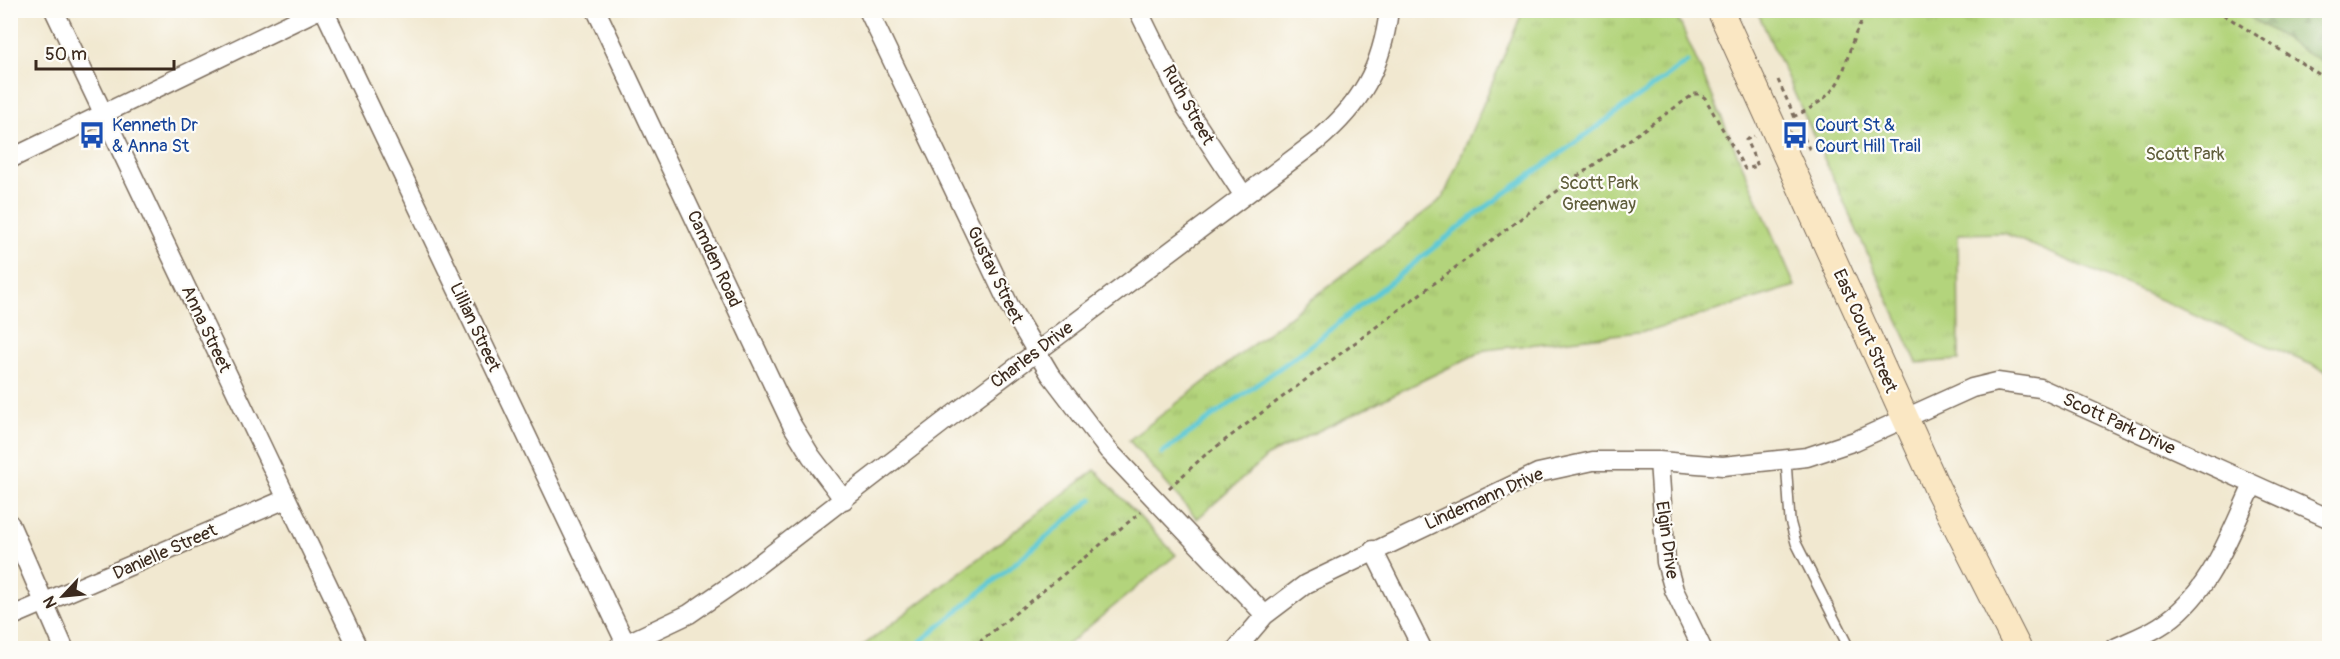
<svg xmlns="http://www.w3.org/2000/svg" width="2340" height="659" viewBox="0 0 2340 659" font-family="Pangolin,sans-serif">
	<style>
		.grass { fill: url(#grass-tufts); stroke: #777f4c; stroke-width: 1.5 }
		.forest { fill: url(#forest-firs); stroke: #647044; stroke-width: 1.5 }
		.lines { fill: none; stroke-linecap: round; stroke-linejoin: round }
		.stream { stroke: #5dc9d7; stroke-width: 5 }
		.lane-casing { stroke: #7b6c5c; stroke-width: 12 }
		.street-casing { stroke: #7b6c5c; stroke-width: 21 }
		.secondary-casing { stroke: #7b6c5c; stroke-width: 28 }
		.path { stroke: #7b6c5c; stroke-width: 3; stroke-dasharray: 4.5 4.5; stroke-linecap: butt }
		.lane { stroke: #fff; stroke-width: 9 }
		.street { stroke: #fff; stroke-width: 18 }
		.secondary { stroke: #fae7c3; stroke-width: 26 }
		.labels { text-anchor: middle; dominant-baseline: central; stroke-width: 4.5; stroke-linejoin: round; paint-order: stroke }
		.street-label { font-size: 18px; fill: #3b2a1e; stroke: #fdfcf7 }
		.transit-label { font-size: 18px; fill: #164399; stroke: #fdfcf7; text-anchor: start }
		.park-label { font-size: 18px; fill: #5f5d3a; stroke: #fdfcf7 }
	</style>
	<defs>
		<pattern id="grass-tufts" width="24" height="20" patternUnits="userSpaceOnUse" patternTransform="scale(1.5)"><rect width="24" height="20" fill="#b3d47b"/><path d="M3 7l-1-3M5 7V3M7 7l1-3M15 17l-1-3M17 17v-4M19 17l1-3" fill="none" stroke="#9bb66a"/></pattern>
		<pattern id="forest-firs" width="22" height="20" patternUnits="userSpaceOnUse" patternTransform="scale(1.5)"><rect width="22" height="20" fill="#8eb66b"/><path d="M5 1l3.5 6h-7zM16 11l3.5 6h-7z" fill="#759457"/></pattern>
	</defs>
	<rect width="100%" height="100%" fill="#fdfcf7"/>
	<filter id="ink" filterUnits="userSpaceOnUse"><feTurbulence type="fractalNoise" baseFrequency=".0167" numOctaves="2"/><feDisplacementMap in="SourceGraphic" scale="12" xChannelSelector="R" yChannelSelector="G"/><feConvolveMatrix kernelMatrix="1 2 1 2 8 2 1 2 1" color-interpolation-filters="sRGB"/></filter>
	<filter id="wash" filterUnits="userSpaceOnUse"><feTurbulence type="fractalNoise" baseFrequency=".008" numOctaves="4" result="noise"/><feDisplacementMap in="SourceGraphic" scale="24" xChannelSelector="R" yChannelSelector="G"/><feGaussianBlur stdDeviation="1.35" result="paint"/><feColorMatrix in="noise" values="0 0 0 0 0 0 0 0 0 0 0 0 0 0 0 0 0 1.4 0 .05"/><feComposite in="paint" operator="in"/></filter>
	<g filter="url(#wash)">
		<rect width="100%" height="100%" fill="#f1e8d0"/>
		<path class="grass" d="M1523,11H1675L1795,286L1654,330L1485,350L1269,455L1197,519L1129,440L1443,198Z
			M1757,11H2329V372L2004,233L1958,234L1959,360L1917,363Z
			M1095,470L1176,555L1063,648H860Z"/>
		<path class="forest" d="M2240,11H2329V66Z"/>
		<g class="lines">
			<path class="stream" d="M1162,453L1306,349L1475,215L1687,62
				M913,648L1092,499"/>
		</g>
	</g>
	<g filter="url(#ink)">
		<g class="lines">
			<defs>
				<path id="lane" d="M1786,460L1790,521L1796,543L1849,648"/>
				<path id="street" d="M54,10L358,648
					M324,10L626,644
					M596,10L792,425L811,456L844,500
					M868,10L1010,307L1050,374L1108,450L1265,615
					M1138,10L1185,106L1244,196
					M10,159L318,10
					M1659,461L1666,562L1674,590L1702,648
					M10,524L64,648
					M1373,550L1422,648
					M10,617L286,499
					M617,648L689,614L737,581L946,420L1317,141C1361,104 1382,68 1389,10
					M1237,648L1265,615L1306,584L1538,473L1593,461H1659L1723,466L1807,457L1855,441L1972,388L1997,382L2040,388L2330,519
					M2115,648C2130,641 2146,635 2160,626C2210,595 2229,536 2253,485"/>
				<path id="secondary" d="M1720,10L1937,488L2018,648"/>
			</defs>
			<use href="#lane" class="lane-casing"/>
			<use href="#street" class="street-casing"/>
			<use href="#secondary" class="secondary-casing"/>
			<path class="path" d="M2216,10L2330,81
				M1778,80L1811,153
				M1793,117C1861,86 1835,57 1869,10
				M1169,488L1204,456L1568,183L1694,94H1700L1705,98L1745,169L1758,166L1746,140L1754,136
				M972,648L1141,512"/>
			<use href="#lane" class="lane"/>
			<use href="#street" class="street"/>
			<use href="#secondary" class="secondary"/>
		</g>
	</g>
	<defs>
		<symbol id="bus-bare" viewBox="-9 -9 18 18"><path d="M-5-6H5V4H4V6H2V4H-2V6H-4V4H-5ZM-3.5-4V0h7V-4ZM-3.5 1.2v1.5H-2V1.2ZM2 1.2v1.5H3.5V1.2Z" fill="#1a4fb4" stroke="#fdfcf7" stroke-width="2.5" paint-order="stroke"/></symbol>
	</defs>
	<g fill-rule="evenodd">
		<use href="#bus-bare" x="73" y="116" width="38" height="38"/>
		<use href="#bus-bare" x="1776" y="116" width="38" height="38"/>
	</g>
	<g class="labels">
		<g class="street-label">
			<text transform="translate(1188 105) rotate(61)">Ruth Street</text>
			<text transform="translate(714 259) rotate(65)">Camden Road</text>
			<text transform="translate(995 275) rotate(64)">Gustav Street</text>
			<text transform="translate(475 327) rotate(65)">Lillian Street</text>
			<text transform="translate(206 329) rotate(65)">Anna Street</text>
			<text transform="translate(1865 331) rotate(66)">East Court Street</text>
			<text transform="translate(1032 355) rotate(-37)">Charles Drive</text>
			<text transform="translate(2119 424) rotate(25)">Scott Park Drive</text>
			<text transform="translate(1484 499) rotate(-24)">Lindemann Drive</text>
			<text transform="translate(1667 540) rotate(82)">Elgin Drive</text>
			<text transform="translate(165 552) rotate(-24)">Danielle Street</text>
		</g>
		<g class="transit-label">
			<text x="112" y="125">Kenneth Dr<tspan x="112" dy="21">&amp; Anna St</tspan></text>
			<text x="1815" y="125">Court St &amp;<tspan x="1815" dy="21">Court Hill Trail</tspan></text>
		</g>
		<g class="park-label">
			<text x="2185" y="154">Scott Park</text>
			<text x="1599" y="183">Scott Park<tspan x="1599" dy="21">Greenway</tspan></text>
		</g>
	</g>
	<rect width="2340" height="659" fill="none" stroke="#fdfcf7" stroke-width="36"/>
	<g transform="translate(63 596) rotate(244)" stroke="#fdfcf7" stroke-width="4.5" paint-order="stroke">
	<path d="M0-4.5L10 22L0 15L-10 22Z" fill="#3b2a1e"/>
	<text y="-9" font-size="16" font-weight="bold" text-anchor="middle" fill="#3b2a1e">N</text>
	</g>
	<path d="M36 60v9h138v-9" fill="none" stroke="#3b2a1e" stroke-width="3"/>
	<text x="45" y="60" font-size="18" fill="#3b2a1e" stroke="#fdfcf7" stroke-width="4.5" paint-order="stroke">50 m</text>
</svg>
